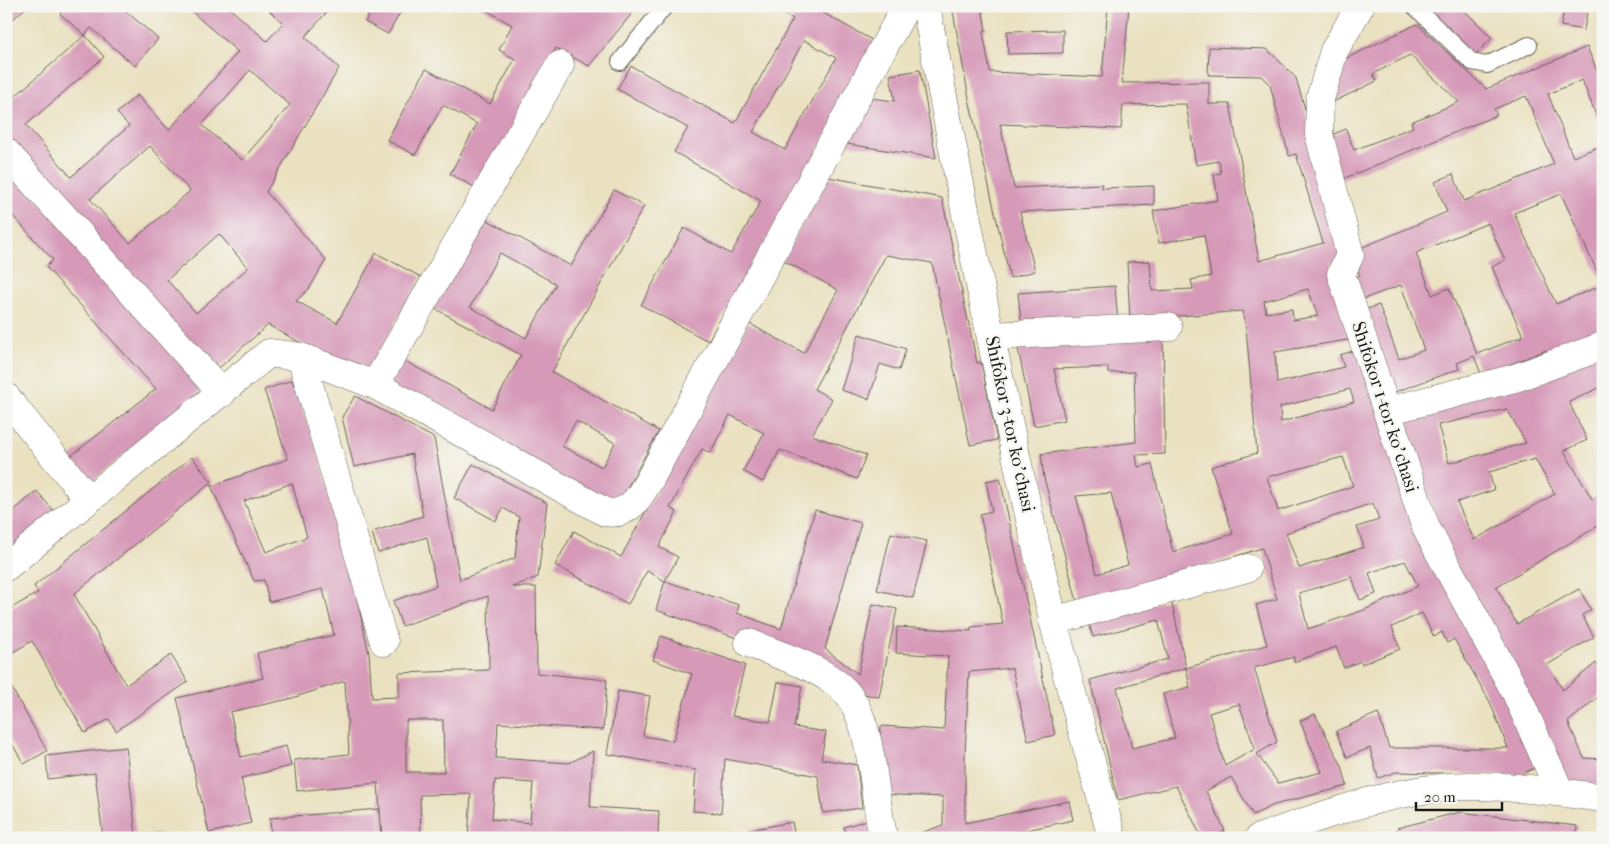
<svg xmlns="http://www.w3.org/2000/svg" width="1609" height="844" viewBox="0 0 1609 844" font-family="'IM FELL French Canon',serif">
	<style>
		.building { fill: #d699b8; fill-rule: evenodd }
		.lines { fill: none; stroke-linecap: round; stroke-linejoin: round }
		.lane-casing { stroke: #646155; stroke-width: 18 }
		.street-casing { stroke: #646155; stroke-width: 29 }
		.secondary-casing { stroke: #646155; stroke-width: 29 }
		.lane { stroke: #fff; stroke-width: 16 }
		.street { stroke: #fff; stroke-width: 28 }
		.secondary { stroke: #fff; stroke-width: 28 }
		.labels { text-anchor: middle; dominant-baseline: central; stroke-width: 4.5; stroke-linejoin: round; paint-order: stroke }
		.street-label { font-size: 19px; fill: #1c1c1c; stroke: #f6f6f2 }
	</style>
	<rect width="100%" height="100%" fill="#f6f6f2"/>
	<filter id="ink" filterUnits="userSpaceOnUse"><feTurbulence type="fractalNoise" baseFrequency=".02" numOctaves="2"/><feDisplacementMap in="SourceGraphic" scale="10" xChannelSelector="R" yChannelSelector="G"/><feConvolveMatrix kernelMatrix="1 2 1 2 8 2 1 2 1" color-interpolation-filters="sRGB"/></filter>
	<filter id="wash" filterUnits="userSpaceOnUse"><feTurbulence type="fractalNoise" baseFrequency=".0096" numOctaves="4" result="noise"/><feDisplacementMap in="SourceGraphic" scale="20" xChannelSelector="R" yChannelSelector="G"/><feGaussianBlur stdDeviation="1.12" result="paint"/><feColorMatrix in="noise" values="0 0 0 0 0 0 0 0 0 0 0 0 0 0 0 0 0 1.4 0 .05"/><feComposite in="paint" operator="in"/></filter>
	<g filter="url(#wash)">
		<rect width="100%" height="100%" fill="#eae1c0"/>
		<g id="blocks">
			<path class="building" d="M6,6H28L6,25Z
				M67,6H120L158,39L135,66L91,28L85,35L60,14Z
				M185,6H227L267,41L283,23L264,6H332L305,37L339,68L266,192L326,260L309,289L296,301L337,323L376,253L421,277L365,378L268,325L212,374L6,141V104L85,35L104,57L26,125L71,177L129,126L117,113L137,95L169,130L238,52ZM250,70L290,105L242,160L202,125ZM150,146L190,191L130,243L90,199ZM219,234L248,268L196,313L167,280Z
				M374,6H404L388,34L365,22Z
				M479,6H638L589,66L556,48L478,189L450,174L477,124L443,105L415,155L387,140L426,69L490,104L515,59L499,50L512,25Z
				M769,6H811L879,44L708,341L641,305L684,228L731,254L761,201L674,152L688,128L617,89L631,66L735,123L793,19ZM804,40L836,58L785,150L753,132Z
				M952,6H982L986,31H983L990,72L1102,77L1108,6H1129L1122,83L1209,82V104H1230L1259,261L1323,243L1296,154L1289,156L1270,85L1261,76L1208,75L1209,47L1267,49L1296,78L1348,258L1331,263L1349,311L1353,339L1275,352L1277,383L1344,367L1340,355L1362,348L1542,765L1519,775L1396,772L1378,778L1370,748L1347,757L1336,731L1378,713L1389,748H1508L1490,702L1454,639L1447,643L1442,632L1434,637L1422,613L1392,627L1400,649L1362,664L1361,661L1344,668L1336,647L1294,662V657L1254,668L1277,742L1257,754L1278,783L1322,772L1300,721L1315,714L1342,766L1347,786L1274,805L1253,815L1231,777L1206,791L1225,831L1210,838H1202L1176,786L1118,800L1090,680L1168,659L1158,620L1093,637L1088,620L1171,599L1186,668L1117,688L1132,748L1175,738L1163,694L1190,687L1186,668L1267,645L1256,605L1277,599L1262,548L1078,605L1044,478L1041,454L1136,442L1134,372L1108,373V367L1054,369L1065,420L1034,426L1016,339L1163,334L1165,454L1136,455L1138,467L1152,464L1173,552L1233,534L1211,467L1257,453L1246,328L1242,311L1130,320L1127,262L1150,261L1152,291L1193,289L1191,280L1211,276L1204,235L1159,243L1153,211L1218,200L1214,174L1221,173L1219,161L1196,165L1186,104L1123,105L1121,129L1000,124L1014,188L1102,184V188L1154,186V205L1020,212L1035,271L1010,278L969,99ZM1308,289L1318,316L1293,320L1292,309L1266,313L1264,301ZM1350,389L1354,402L1281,422L1280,407ZM1343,457L1353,486L1278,511L1267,477ZM1111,493L1128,565L1097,574L1076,496ZM1373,503L1379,520L1357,527L1364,547L1299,568L1286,533ZM1405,561L1418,586L1364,610L1308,629L1299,593L1352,577L1360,600L1376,594L1369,573ZM1239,704L1255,749L1225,766L1209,713Z
				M1426,6H1460L1492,38L1474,56L1424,14Z
				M1552,6H1588L1584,30L1561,26L1564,9Z
				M1417,24L1486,89L1587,47L1603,85V132L1582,80L1548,94L1573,157L1603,145V204L1598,206L1603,217V284L1561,194L1514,213L1556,304L1603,285V331L1549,354L1546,350L1482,376L1474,356L1457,363L1459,369L1389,394L1359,312L1379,305L1399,359L1424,350L1401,285L1358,301L1350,281L1360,275L1351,252L1447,212L1435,182L1453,174L1464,201L1554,164L1526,96L1494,109L1497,115L1340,180L1324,138L1346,129L1354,150L1413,127L1411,122L1459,102L1410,55L1373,74L1377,81L1333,102L1339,62ZM1488,223L1505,260L1492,267L1523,336L1477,354L1449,288L1432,295L1416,253Z
				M1063,30V53L1008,54L1007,31Z
				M920,70L936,158L847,144L870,98L895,101L890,75Z
				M6,164L202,389L89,484L67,459L156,389L46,267L53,260L12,215L6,221Z
				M828,177L942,198L977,363L981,362L997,440L970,445L932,263L886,255L814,389L832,399L812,435L866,455L857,479L780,450L763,482L743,471L764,433L730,415L710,453L702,449L670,508L677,512L659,547L678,557L665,581L739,605L737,613L781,629L815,510L861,523L825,649L858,674L873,604L897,609L879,697L854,692L820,667L656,610L665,581L647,571L628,604L555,565L574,531L621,557L748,323L804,353L838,290L783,260Z
				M614,190L644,206L552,372L659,431L615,509L389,385L403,360L492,409L521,355L432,307L482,217L571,266ZM500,253L556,284L526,338L470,307ZM576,421L615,443L602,467L562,446Z
				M1115,286L1118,323L1022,332L1018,293Z
				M859,334L906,349L899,370L880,364L869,399L841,390Z
				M1603,354V386L1569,402L1587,440L1564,451L1592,499L1603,494V523L1496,587L1517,624L1579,589L1591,610L1582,615L1594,637L1547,665L1563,690L1596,663L1603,673V693L1568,722L1584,758L1603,759V787L1571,786L1459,577L1397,414ZM1507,409L1526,443L1449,463L1438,425ZM1535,459L1555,494L1474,540L1457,502L1494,490L1489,472Z
				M292,380L317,449L348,559L369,653L372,698L399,697V673L489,670L488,596L402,626L393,601L436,586L427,537L378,553L372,532L423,516L412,454L354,467L342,417L355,396L434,438L460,580L515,558L519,517L503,508L496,521L454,498L473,464L547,503L538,577L512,587H536L537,673L607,680L603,730L498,723L496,758L569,763L593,751L590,807L659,811L658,835L672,838H468L471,794L420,795L421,838H382L378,783L297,791L294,760L349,754L345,681L289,699L230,712L241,757L286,746L291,766L241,778L251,823L209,833L177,698L263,678L257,653L334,635L323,589L269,602L264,580L254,581L211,486L288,459L264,390ZM292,483L307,537L266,552L244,501ZM406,720H443L444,772H406ZM495,780L533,783L530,823L492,819Z
				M192,457L212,482L74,594L126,685L171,655L188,682L116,731L109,719L85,733L32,641L6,656V611L38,593L34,586Z
				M1000,478L1055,735L1028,741L1012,668L969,672L965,753V823L1069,801L1073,820L1013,833L1014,838H907L943,825V797L877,794L881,726L944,730L948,656L896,653L897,627L971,631V627L1003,624L980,514L992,511L986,481Z
				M37,491L57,515L6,557V517Z
				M891,533L927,541L913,598L877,590Z
				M661,636L745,665L732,716L770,722L778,682L802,686L794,727L826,732L821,759L857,765L862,808L823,813L818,776L725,759L721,813L693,811L696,770L607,754L618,691L650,696L643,736L673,741L692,674L653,660Z
				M6,678L47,751L24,764L6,734Z
				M126,747L136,835L103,838L95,773L48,779L46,756Z
				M379,809L381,838H271L270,818Z
				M1460,812L1577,826L1576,838H1400L1397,828Z
				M867,820L872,838H847L844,827Z
				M792,822L795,838H751L749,830Z
				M162,834V838H136V835Z"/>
		</g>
	</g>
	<g filter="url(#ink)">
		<use href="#blocks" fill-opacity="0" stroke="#646155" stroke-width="1"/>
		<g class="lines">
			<defs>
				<path id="lane" d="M1414,6L1472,62L1487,65L1529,45
					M620,62L665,6"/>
				<path id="street" d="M1360,6L1334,51L1320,99L1319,134L1350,255L1341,274L1426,528L1516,693L1560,792
					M6,152L222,393
					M992,336L1168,327
					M301,357L384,642
					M375,385L560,65
					M6,397L88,499
					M1387,411L1515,378L1603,346
					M6,567L269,353L301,357L375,385L605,512C629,517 640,496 650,479L906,6
					M1053,621L1247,568
					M749,643C778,655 811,664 836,683C876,711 871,794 884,838"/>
				<path id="secondary" d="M926,6C964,211 1005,416 1053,619C1070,692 1093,765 1112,838
					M1259,838C1327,814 1397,787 1470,786C1514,786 1559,792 1603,798"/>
			</defs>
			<use href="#lane" class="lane-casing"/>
			<use href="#street" class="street-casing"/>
			<use href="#secondary" class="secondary-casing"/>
			<use href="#lane" class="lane"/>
			<use href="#street" class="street"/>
			<use href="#secondary" class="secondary"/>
		</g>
	</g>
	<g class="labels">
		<g class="street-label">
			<text transform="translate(1385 407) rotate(72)">Shifokor 1-tor koʼchasi</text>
			<text transform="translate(1010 424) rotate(78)">Shifokor 3-tor koʼchasi</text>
		</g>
	</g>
	<rect width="1609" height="844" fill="none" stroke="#f6f6f2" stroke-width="25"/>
	<path d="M1416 802v8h86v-8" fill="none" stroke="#1c1c1c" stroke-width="2.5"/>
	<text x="1424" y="802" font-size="15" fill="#1c1c1c" stroke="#f6f6f2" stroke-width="4" paint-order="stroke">20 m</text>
</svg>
